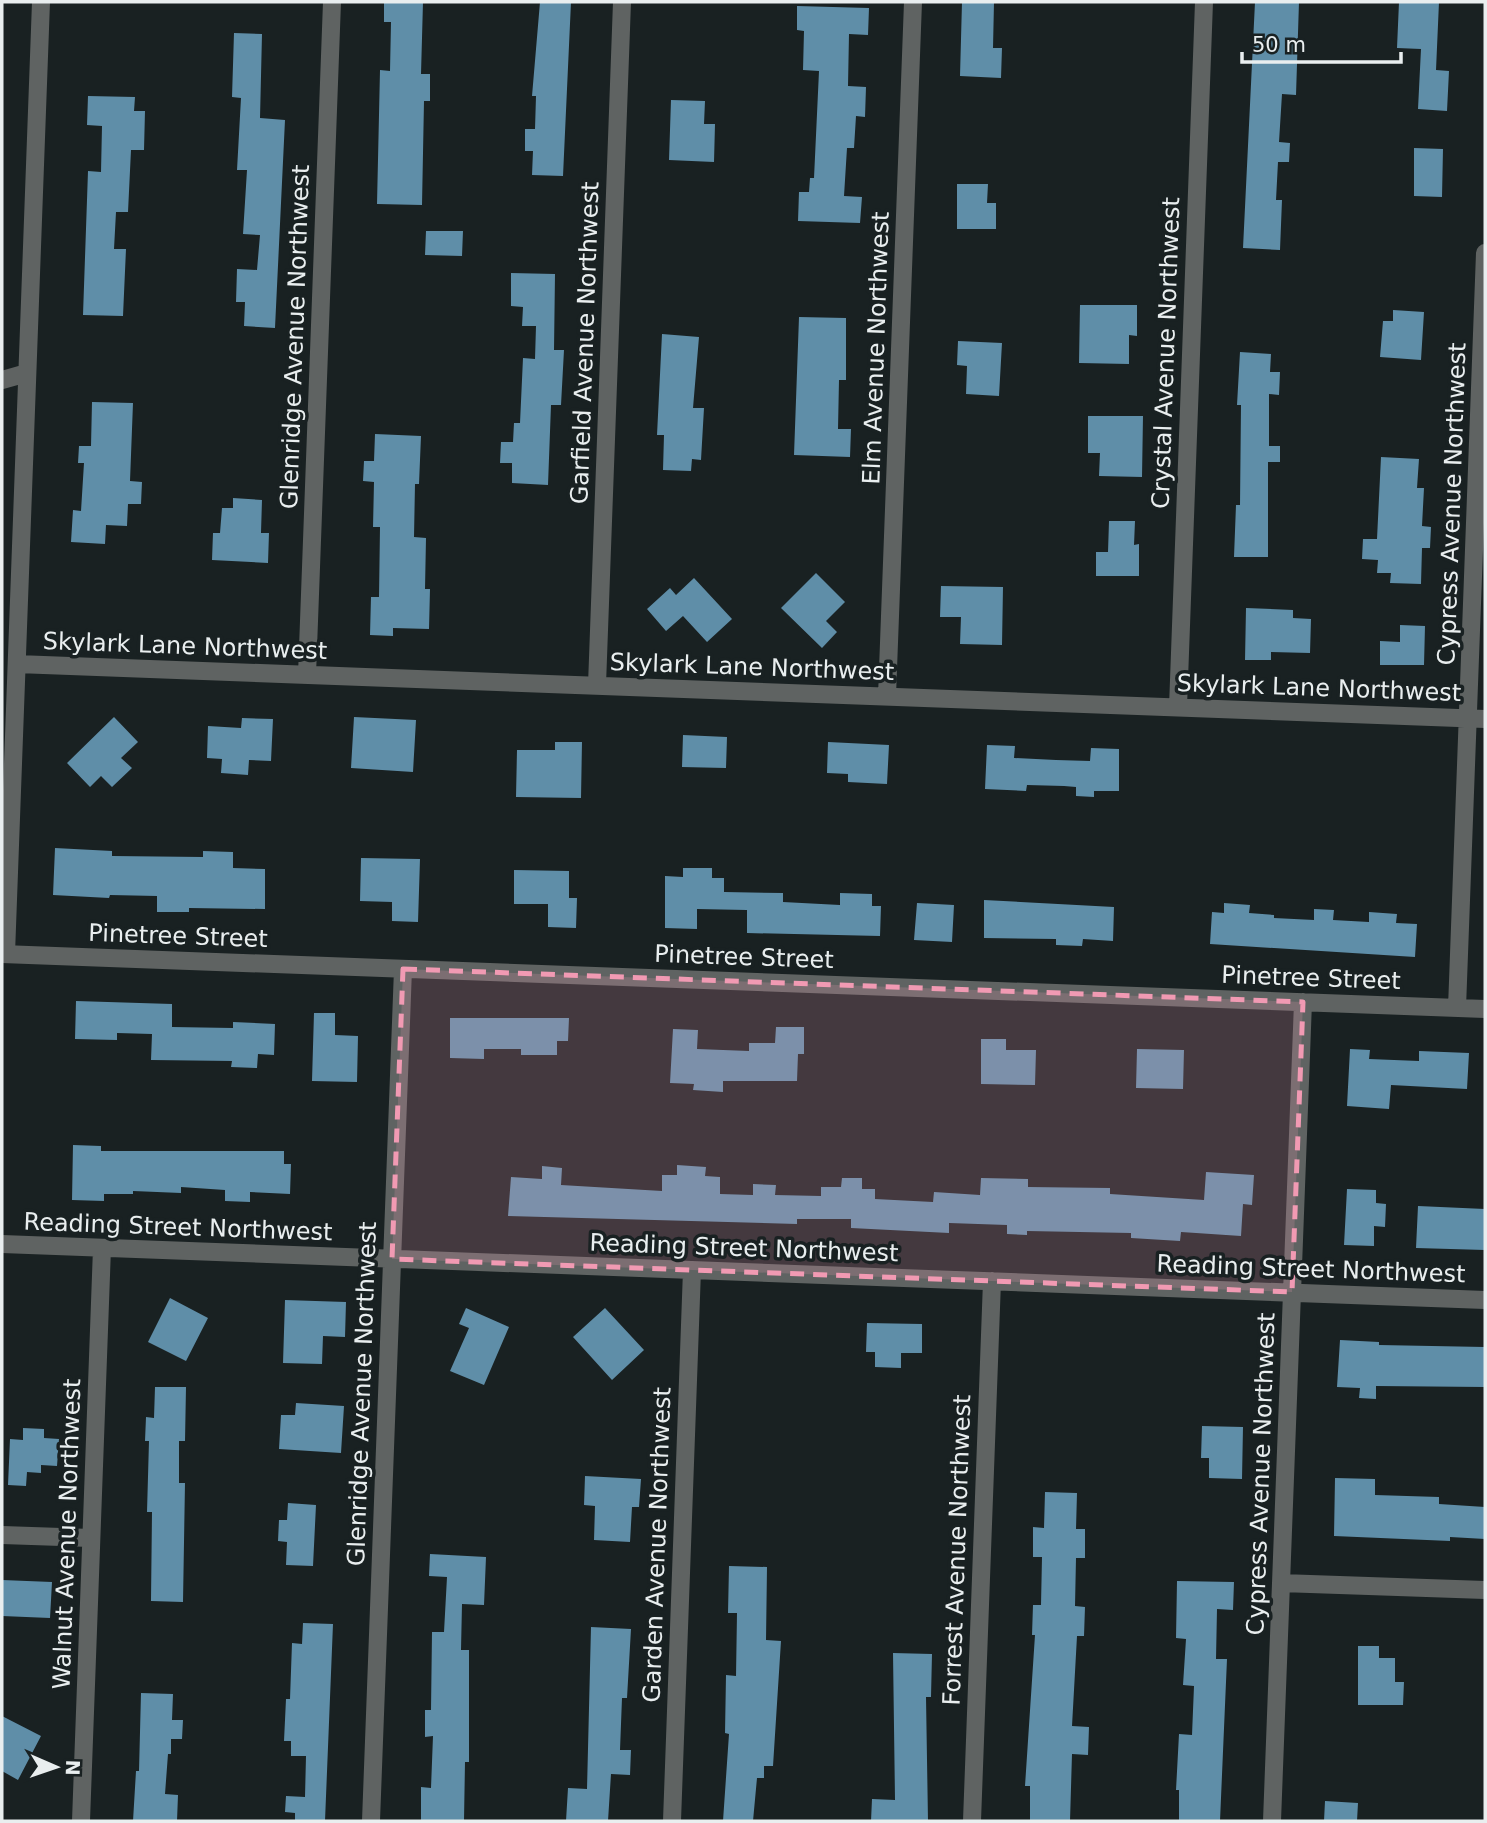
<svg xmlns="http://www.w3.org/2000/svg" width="1487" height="1823" viewBox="0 0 1487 1823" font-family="'DejaVu Sans',sans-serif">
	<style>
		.building { fill: #5f8ea8 }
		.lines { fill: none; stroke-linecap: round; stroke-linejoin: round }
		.street { stroke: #5f6362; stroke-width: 18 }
		.marked { fill: #f19ab3; fill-opacity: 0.2; stroke: #f19ab3; stroke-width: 5; stroke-dasharray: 14 9; stroke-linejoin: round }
		.labels { text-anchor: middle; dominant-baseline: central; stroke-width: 7; stroke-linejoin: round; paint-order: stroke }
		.street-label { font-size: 24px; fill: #e9eeef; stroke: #192122 }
	</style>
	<rect width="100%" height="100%" fill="#192122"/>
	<path class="building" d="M384,2H423L421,74H430V101H424L422,205L377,204L380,70L390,71L391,22H384Z
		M540,2H571L563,176L532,175L533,151H525V129H535L536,96H532Z
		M962,2H994L993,48H1002L1001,78L960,76Z
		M1255,2H1299L1296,95L1282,94L1279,142L1290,143L1289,162H1278L1276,200H1282L1280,250L1243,248Z
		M1399,2H1439L1436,70L1449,71L1447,111L1418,109L1421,49L1397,48Z
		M797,6L869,8L868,35L849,34L848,86L866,87L865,117L856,116L854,148H847L844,196L862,197L860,223L798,221L799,192H809L810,178H814L819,71L803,70L804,31L797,30Z
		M234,33L262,34L260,118L285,120L275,328L244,326L245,302H236L237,269L257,270L260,235L243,234L247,170H237L241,98L232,97Z
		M88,96L135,97L134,111H145L144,150H131L128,212H116L114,249H126L123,316L83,315L88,171L101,172L102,126L87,125Z
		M671,100L705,101L704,124H715L714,162L669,160Z
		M1414,148L1443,149L1442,197L1414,196Z
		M957,184H988L987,203H996V229H957Z
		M426,231H463L462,256L425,255Z
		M511,273L555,274L554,350H564L561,405H551L548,485L512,483V463H500L501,442H513L514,423H520L523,358L535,359L536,326H522L523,307L511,306Z
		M1080,305H1137V336L1129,335V364L1079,363Z
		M1393,310L1424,312L1421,360L1380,357L1383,321H1393Z
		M799,317L846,318V380H839L838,429H851L850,457L794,455Z
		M662,334L699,337L693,408H704L701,460L692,459L691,471L663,470L664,435H657Z
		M958,341L1002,343L999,396L966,394L967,366L957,365Z
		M1240,352L1271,354L1270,372H1280L1279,395L1269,394V446H1280V462H1268V557H1234L1236,505H1240L1241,405H1237Z
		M92,402L133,403L130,481L142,482L141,504H128L127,526L106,525L105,544L71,542L73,510L81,511L84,463H78L79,446H91Z
		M1088,416H1143L1142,477L1099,476L1100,453H1088Z
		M375,434L421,436L419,484H415L414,537L426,538L425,589H430L429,629L393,628V636L370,635L371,597H379L380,527H373L374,482L363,481L364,461H374Z
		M1381,457L1419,459L1417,488H1424L1422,526L1431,527L1430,548H1422L1421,584L1390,583L1391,573H1377L1378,560L1362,559L1363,539H1377Z
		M233,498L262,500L261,533H269L268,563L212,560L213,533H220L222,508H233Z
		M1109,521H1135L1134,545L1139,544V576H1096V552H1108Z
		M816,573L845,602L826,621L837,632L822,648L781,608Z
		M694,578L732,619L707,642L683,616L666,631L647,609L670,588L676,595Z
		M941,586L1003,587L1002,645L960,644L961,617H940Z
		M1246,608L1293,610V618L1311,619L1310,653L1271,652V660H1245Z
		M1400,625L1425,626L1424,665H1380V641L1400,642Z
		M114,717L138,742L121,758L132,768L112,787L101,776L90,787L67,763Z
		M354,717L416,720L413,772L351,768Z
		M242,718L273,719L271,761L249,760L248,775L221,773L222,759L207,758L208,726L241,728Z
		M683,735L727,737L726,768L682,767Z
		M555,742H582L581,798L516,797L517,750H555Z
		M828,742L889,745L887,784L848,782V774L827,773Z
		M987,745L1015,746L1014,758L1056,760L1090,761L1091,748L1119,749V791H1094V797L1076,796V787L1064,786L1027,785L1026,791L985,789Z
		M55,848L112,851V856L203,857V851L233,852V868L265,869V909L189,908V912H157V896L110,895L109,898L53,895Z
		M361,858L420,859L418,922L392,921V902L360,901Z
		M683,868H712V878H724V892L783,893V902L840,905V893L872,894V906H881L880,936L747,933V910L697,909V929L665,928V876L683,877Z
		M514,870L569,871V898H577L576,928L548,927V904H514Z
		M984,900L1114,907L1113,941L1083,939L1082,946L1056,945V939L984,938Z
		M917,903L954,905L952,942L914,940Z
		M1224,903L1250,905L1249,913L1274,915V918L1314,920V909L1334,910L1333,920L1369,922V912L1397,914L1396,923L1417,924L1415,957L1210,944L1212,912L1224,913Z
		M76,1001L172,1004V1027L233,1028V1022L275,1024L274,1055L258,1054L257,1068L231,1067L232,1061L151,1060L152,1034L117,1033V1040L75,1039Z
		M314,1013H335V1035L358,1036L357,1082L312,1081Z
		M450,1018H569L568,1041H557V1055H521V1049H484V1059L450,1058Z
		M776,1027H804V1054H798L797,1081H723V1092L693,1090L694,1084L670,1083L673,1029L698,1030L697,1049L749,1051V1043H775Z
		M981,1039H1006V1050H1036L1035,1085L981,1084Z
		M1137,1049L1184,1050L1183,1089L1136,1088Z
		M1350,1049L1370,1050L1369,1059L1419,1061V1051L1469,1053L1467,1089L1391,1085L1389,1109L1347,1106Z
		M73,1145L101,1146V1151H284V1164H291L290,1194L250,1192V1202L225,1201V1190L181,1187V1193L133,1191V1194H104V1201L72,1200Z
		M677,1165L706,1167L705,1176L720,1177V1194L753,1195V1184L776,1185L775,1195L821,1196V1187H841L842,1178H862V1189H875V1199L933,1202L934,1192L980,1195L981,1178L1028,1179V1187L1110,1188V1194L1204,1200L1206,1172L1254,1175L1252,1205L1243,1204L1241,1236L1181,1232L1180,1241L1131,1238V1233L1027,1231V1235L1007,1234V1225L949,1223V1233L851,1228V1219H797V1224L508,1216L511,1177L542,1179V1166L562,1168L561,1185L662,1191V1175H677Z
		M1347,1189L1376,1190V1203L1386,1204L1385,1227L1374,1226V1246L1344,1245Z
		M1418,1206L1485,1209V1250L1416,1248Z
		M170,1298L208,1318L186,1361L148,1342Z
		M285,1300L346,1302L345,1337L323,1336L322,1364L283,1363Z
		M466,1308L509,1327L484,1385L450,1371L469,1328L459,1324Z
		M605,1308L644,1350L612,1380L573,1337Z
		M867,1323L922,1324V1353H901V1368L875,1367V1352H866Z
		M1340,1340L1379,1342V1345L1485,1347V1387L1376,1386V1399L1359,1398L1360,1388L1337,1387Z
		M155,1387H186L185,1441H179V1483H185L183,1602L151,1601L152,1512H147L149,1441H145L146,1417L154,1418Z
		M296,1403L344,1406L341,1453L279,1449L281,1415H295Z
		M1202,1426L1243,1427L1242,1479L1209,1478V1458H1201Z
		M23,1428L44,1429V1438L59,1439L57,1466L41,1465V1473L27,1472L26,1486L8,1485L10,1439L23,1440Z
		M585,1476L641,1479L639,1507H632L630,1542L594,1540L595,1506L584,1505Z
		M1335,1478L1375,1479V1495L1439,1497V1504L1485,1507V1539L1450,1537V1541L1334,1536Z
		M1045,1492L1077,1493L1076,1529H1085V1558H1076L1075,1606L1085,1607L1084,1636H1077L1072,1726L1089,1727L1088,1755L1072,1754L1070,1821H1030V1786H1025L1035,1635H1032L1033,1605H1041L1042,1557H1033V1527L1044,1528Z
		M288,1503L316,1505L313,1566L286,1565L287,1542L278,1541L279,1520H287Z
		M430,1554L486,1557L484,1605L462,1604L461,1650H469V1762H465L464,1821H421V1787L431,1788L433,1736L425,1737V1710H431L432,1632H444L447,1577L429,1576Z
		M729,1566L767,1567L766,1640L781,1641L773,1766H764V1778H757L753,1821H723L729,1734L725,1733L726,1675L736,1676L737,1613H728Z
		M2,1580L52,1582L50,1618L2,1616Z
		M1177,1581L1234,1582L1233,1610L1217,1609L1216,1659H1227L1220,1821H1179V1790H1176L1179,1734L1192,1735L1194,1686L1183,1685L1186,1639L1176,1638Z
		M303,1623L333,1624L325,1821H295V1813L285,1812L286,1796L305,1797L306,1756H291V1741H284L286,1699H290L292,1643L302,1644Z
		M591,1627L631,1629L627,1698H622L620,1750H631L630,1775L611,1774L608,1821H566L568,1788L587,1789Z
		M1358,1646H1379V1658H1395V1682H1404L1403,1705H1358Z
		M893,1653L932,1654L931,1697H926L928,1821H871L872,1799L895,1800Z
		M141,1693L173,1694L172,1720H183L182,1739H171V1754H168L165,1794L178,1795L177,1821H133L136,1771H139Z
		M2,1716L41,1736L18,1780L2,1771Z
		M1325,1801L1358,1803L1357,1821H1324Z"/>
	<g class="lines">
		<path class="street" d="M2,380L27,373
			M17,664L1485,719
			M307,675L332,2
			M597,685L622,2
			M887,696L913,2
			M1178,707L1204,2
			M2,954L1485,1009
			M6,954L41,2
			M1457,1008L1485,253
			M2,1244L1485,1300
			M2,1535L91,1538
			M1281,1583L1485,1590
			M81,1821L102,1248
			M371,1821L403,969
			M672,1821L692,1270
			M972,1821L992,1281
			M1272,1821L1303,1002"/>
	</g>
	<path class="marked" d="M403,969L1303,1002L1292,1292L392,1259Z"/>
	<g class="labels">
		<g class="street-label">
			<text transform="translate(295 337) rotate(-88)">Glenridge Avenue Northwest</text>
			<text transform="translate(585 343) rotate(-88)">Garfield Avenue Northwest</text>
			<text transform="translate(876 348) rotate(-88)">Elm Avenue Northwest</text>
			<text transform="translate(1166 353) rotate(-88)">Crystal Avenue Northwest</text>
			<text transform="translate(1452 504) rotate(-88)">Cypress Avenue Northwest</text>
			<text transform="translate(185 646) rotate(2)">Skylark Lane Northwest</text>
			<text transform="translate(752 667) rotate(2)">Skylark Lane Northwest</text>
			<text transform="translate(1319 688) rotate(2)">Skylark Lane Northwest</text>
			<text transform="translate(178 936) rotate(2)">Pinetree Street</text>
			<text transform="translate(744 957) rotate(2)">Pinetree Street</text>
			<text transform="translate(1311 978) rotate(2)">Pinetree Street</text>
			<text transform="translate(178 1227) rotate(2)">Reading Street Northwest</text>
			<text transform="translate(744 1248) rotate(2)">Reading Street Northwest</text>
			<text transform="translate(1311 1269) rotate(2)">Reading Street Northwest</text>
			<text transform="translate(362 1394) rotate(-88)">Glenridge Avenue Northwest</text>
			<text transform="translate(1261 1474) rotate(-88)">Cypress Avenue Northwest</text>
			<text transform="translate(67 1534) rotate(-88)">Walnut Avenue Northwest</text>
			<text transform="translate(657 1545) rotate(-88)">Garden Avenue Northwest</text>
			<text transform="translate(957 1550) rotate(-88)">Forrest Avenue Northwest</text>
		</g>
	</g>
	<rect width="1487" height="1823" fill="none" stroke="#e9eeef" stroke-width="7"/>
	<g transform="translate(56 1767) rotate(92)" stroke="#192122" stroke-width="5" paint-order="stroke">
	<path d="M0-5L12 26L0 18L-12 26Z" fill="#e9eeef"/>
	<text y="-10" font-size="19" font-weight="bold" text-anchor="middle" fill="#e9eeef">N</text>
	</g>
	<path d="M1242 52v10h159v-10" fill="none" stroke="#e9eeef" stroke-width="3.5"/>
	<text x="1252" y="52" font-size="21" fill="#e9eeef" stroke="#192122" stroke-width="5" paint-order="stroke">50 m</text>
</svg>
